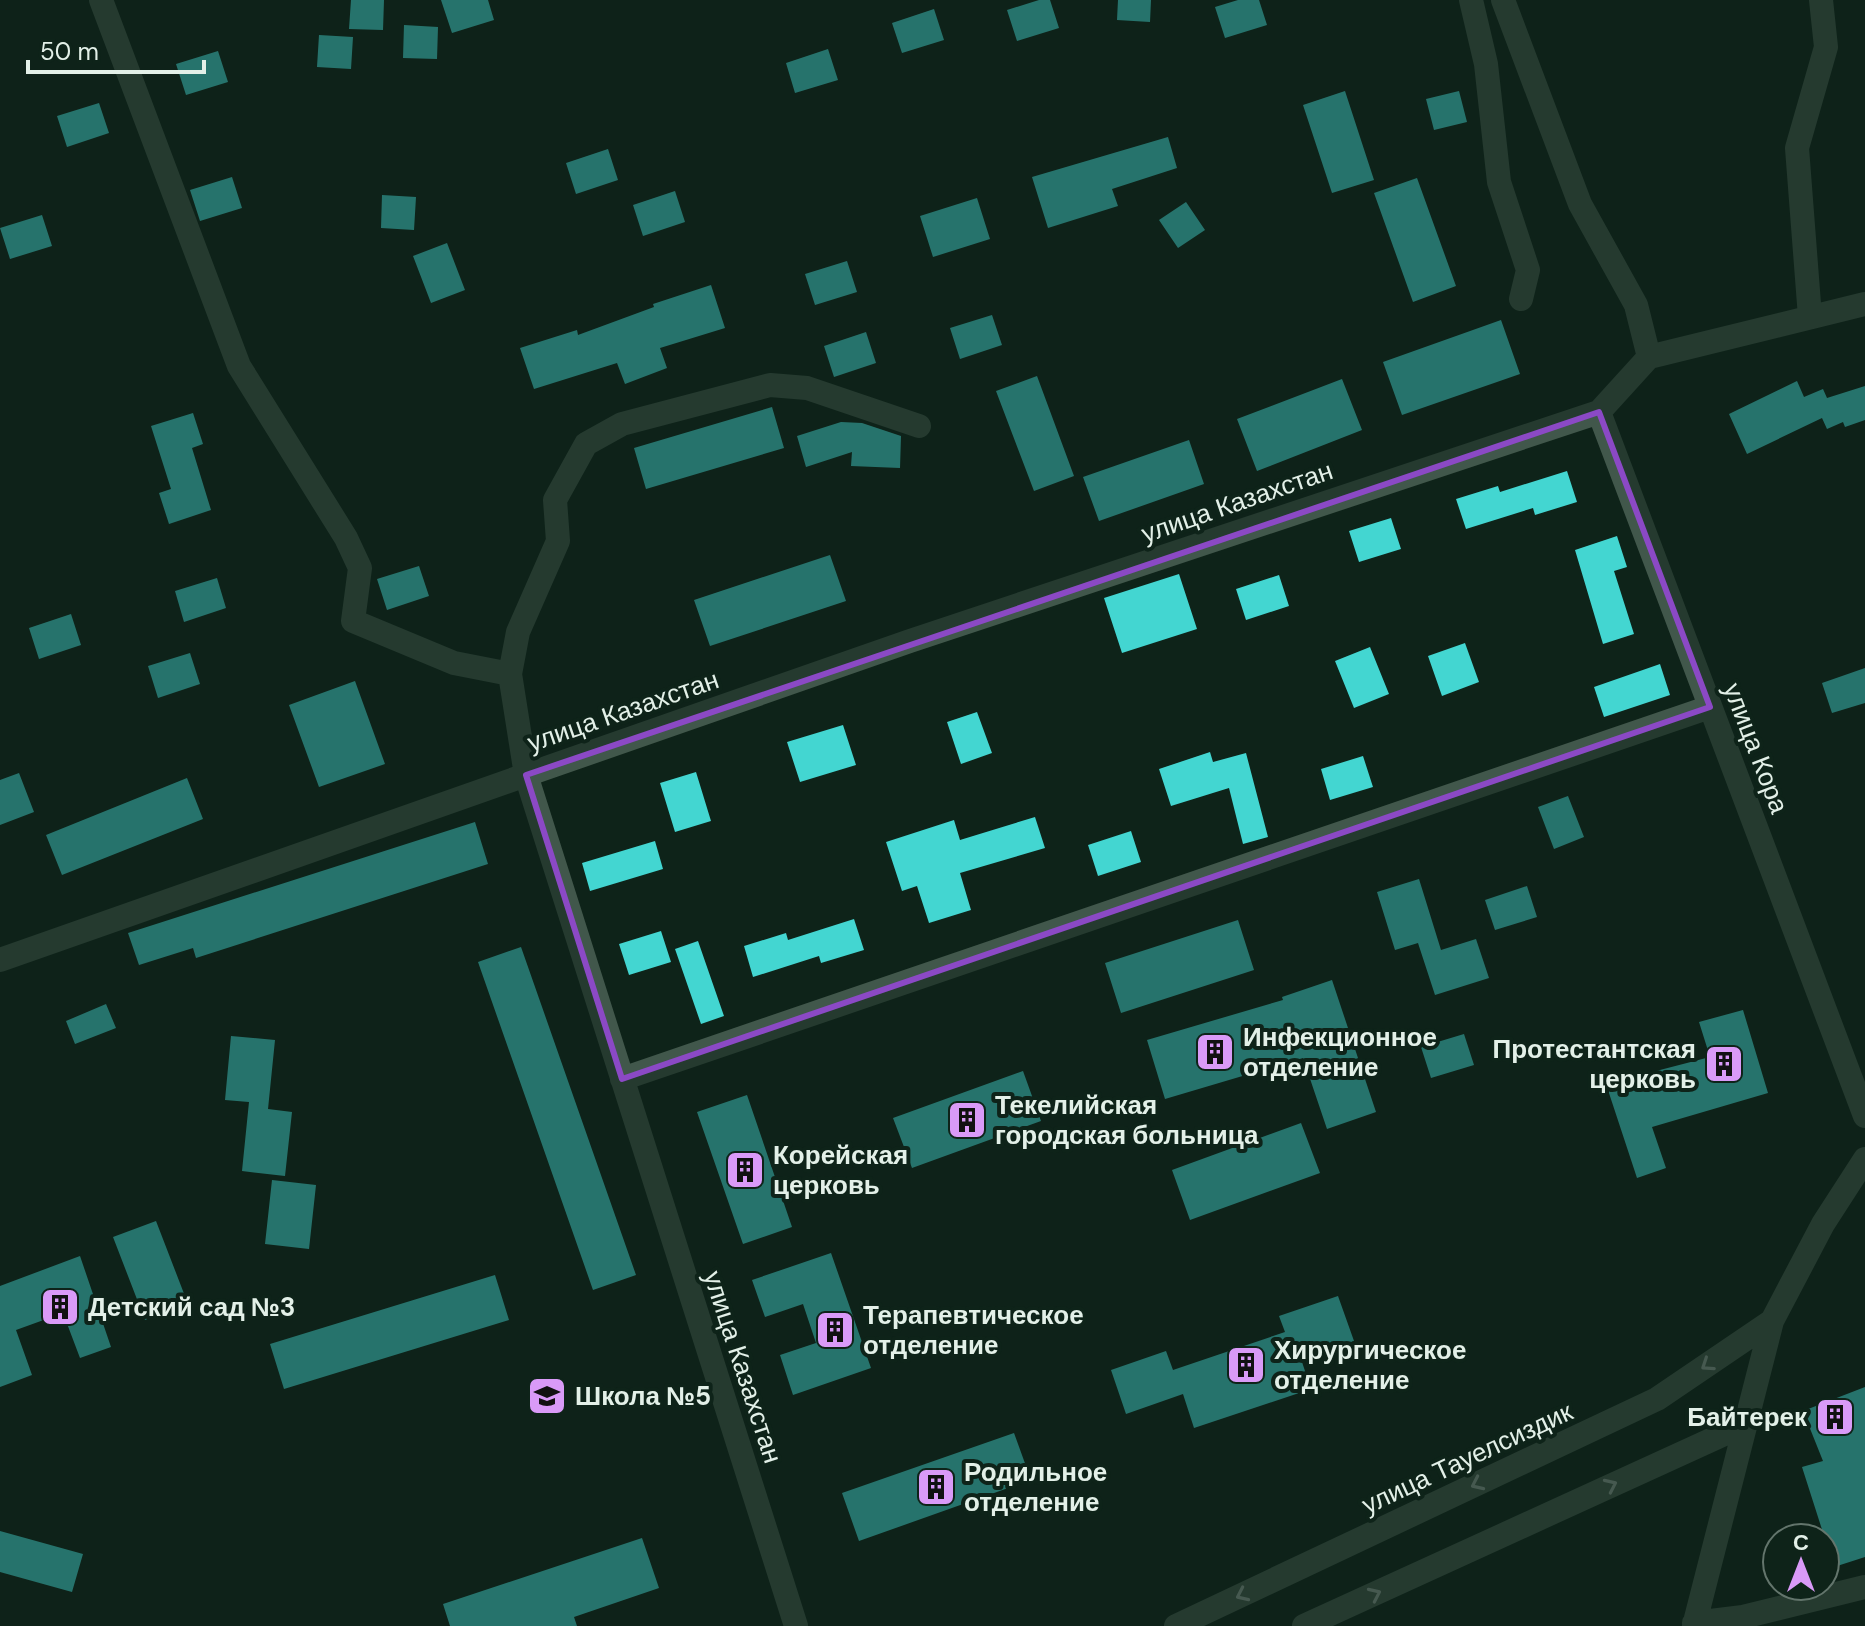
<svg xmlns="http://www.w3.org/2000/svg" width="1865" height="1626" viewBox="0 0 1865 1626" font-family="'DM Sans',sans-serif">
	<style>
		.building { fill: #43d6d1 }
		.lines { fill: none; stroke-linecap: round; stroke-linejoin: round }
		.minor { stroke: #41574b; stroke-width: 24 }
		.oneway { stroke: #8a9c92 }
		.marked { fill: none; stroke: #8b49c5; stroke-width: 6; stroke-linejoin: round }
		.labels { text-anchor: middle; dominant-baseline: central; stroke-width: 8; stroke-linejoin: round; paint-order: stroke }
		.street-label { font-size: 26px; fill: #e3f0e8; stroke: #0e2319 }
		.poi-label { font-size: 26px; font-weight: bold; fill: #e3f0e8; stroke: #0e2319; text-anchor: start }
	</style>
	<rect width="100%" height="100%" fill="#0e2319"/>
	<path class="building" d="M351,0H384L383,30L349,29Z
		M441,0H488L494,20L452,33Z
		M1039,0H1050L1059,28L1017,41L1007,10Z
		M1118,0H1151L1150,22L1117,20Z
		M1238,0H1259L1267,25L1225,38L1215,7Z
		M934,9L944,40L902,53L892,23Z
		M404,25L438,27L437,59L403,58Z
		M319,35L353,37L351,69L317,67Z
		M828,49L838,80L795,93L786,63Z
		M218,51L228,82L186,95L176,64Z
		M1345,91L1374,180L1332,193L1303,105Z
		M1459,91L1467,122L1434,130L1426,99Z
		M99,103L109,133L67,147L57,116Z
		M1168,137L1177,168L1112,189L1118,206L1048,228L1032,177Z
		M608,149L618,180L576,194L566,163Z
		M232,177L242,208L200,221L190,190Z
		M1417,178L1456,286L1413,302L1374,193Z
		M675,191L685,222L643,236L633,205Z
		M382,195L416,197L414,230L381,228Z
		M977,198L990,239L933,257L920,216Z
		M1186,202L1205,230L1178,248L1159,220Z
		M42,215L52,246L10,259L0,228Z
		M447,243L465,290L431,303L413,256Z
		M847,261L857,292L815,305L805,274Z
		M711,285L725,328L660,348L667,368L625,384L617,363L534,389L520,348L577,330L578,335L654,307L653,304Z
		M992,315L1002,345L960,359L950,328Z
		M1501,320L1520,374L1402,415L1383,362Z
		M866,332L876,363L834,377L824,346Z
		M1037,376L1074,476L1034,491L996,391Z
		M1342,379L1362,430L1257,471L1237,419Z
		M1797,381L1804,397L1823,389L1827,398L1865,386V420L1845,427L1843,422L1827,429L1822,418L1747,454L1729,414Z
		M772,407L784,448L646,489L634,448Z
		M193,413L203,444L192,448L211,510L169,524L159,493L171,489L151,426Z
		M841,422L862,423L901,436L900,468L851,466L852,452L806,467L797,436Z
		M1189,440L1204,484L1099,521L1083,477Z
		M1567,471L1577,502L1535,515L1533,508L1466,529L1456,499L1498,486L1500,492Z
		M1391,518L1401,549L1359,562L1349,531Z
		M1617,536L1627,567L1614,571L1634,634L1603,644L1575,550Z
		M830,555L846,601L710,646L694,600Z
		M419,566L429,596L387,610L377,579Z
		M1179,574L1197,629L1122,653L1104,598Z
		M1279,575L1289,606L1246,620L1236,589Z
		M217,578L226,608L184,622L175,591Z
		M71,614L81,645L39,659L29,628Z
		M1465,643L1479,682L1442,696L1428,656Z
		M1370,647L1389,694L1354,708L1335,661Z
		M190,653L200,684L158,698L148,666Z
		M1660,664L1670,695L1604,717L1594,687Z
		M1865,668V703L1832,713L1822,683Z
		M355,681L385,764L319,787L289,705Z
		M977,712L992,753L961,764L947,722Z
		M843,725L856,765L800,782L787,742Z
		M1210,752L1213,762L1246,753L1268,837L1243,844L1229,788L1171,806L1159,769Z
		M1363,756L1373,787L1330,800L1321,769Z
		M696,772L711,821L675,832L660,783Z
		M19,773L34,812L0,825V780Z
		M187,778L203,819L62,875L46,835Z
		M1568,796L1584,837L1554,849L1538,807Z
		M1035,817L1045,848L960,873L971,910L929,923L917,886L902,891L886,842L954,820L960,840Z
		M475,822L488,864L196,958L193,948L139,965L128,933Z
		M1131,831L1141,862L1098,876L1088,845Z
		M655,841L663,869L590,891L582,863Z
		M1419,879L1441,950L1476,939L1489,978L1435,995L1418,943L1395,950L1377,892Z
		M1527,886L1537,917L1495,930L1485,900Z
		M854,919L864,950L821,963L819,956L753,977L744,946L786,933L788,940Z
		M1238,920L1254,970L1121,1013L1105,963Z
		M661,931L671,962L629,975L619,944Z
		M698,941L724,1016L701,1024L675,949Z
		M521,947L636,1275L593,1290L478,962Z
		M1332,980L1376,1112L1327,1129L1303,1058L1165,1099L1147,1040L1283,1000L1282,997Z
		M106,1004L116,1028L75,1044L66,1021Z
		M1743,1010L1768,1093L1652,1127L1666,1168L1637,1178L1606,1084L1710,1057L1699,1022Z
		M1464,1034L1474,1065L1431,1078L1421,1047Z
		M231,1036L275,1040L268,1109L292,1112L285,1176L242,1171L249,1102L225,1100Z
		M1023,1071L1041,1121L912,1168L893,1118Z
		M747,1095L792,1227L743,1244L697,1112Z
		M1301,1123L1320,1173L1190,1220L1172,1170Z
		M272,1180L316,1185L309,1249L265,1244Z
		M156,1221L188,1304L145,1320L113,1237Z
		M831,1253L871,1368L793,1395L780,1355L816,1343L803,1304L765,1317L752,1280Z
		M80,1256L111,1347L80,1358L63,1313L16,1330L32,1375L0,1387V1286Z
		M495,1275L509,1320L284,1389L270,1344Z
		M1338,1296L1354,1341L1301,1359L1311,1389L1194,1428L1183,1394L1126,1414L1111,1370L1166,1351L1173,1370L1285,1332L1279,1316Z
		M1865,1387V1557L1834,1567L1802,1467L1823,1461L1803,1411Z
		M1014,1433L1031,1480L859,1541L842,1493Z
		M0,1531L83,1554L72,1592L0,1572Z
		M642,1538L659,1588L574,1617L577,1626H450L443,1604Z"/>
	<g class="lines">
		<path class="minor" d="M1471,0L1486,64L1499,182L1528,270L1521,299
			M1503,0L1580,204L1636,305L1649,357
			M1810,317L1797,148L1826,47L1821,0
			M1599,412L1649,357L1865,304
			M510,674L518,632L558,541L555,500L586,444L622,424L770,385L807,388L919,426
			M0,960L526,775L510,674L454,663L353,621L360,568L346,538L239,366L101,0
			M622,1079L1710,707
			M1694,1623L1743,1617L1865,1587
			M796,1626L526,775L910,641L1599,412L1865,1116
			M1176,1626L1657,1399L1772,1321
			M1304,1626L1746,1424
			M1694,1626L1772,1321L1823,1224L1865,1159"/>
	</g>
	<defs><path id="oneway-chevron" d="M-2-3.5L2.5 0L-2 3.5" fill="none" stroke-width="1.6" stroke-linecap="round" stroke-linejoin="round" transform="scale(2)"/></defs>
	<g class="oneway">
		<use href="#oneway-chevron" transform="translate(1707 1365) rotate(146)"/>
		<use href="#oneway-chevron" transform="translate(1477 1484) rotate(155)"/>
		<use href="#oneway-chevron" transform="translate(1611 1485) rotate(-25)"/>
		<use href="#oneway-chevron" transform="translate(1375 1594) rotate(-25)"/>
		<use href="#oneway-chevron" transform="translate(1242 1595) rotate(155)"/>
	</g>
	<path d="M0 0H1865V1626H0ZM1599,412L1710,707L622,1079L526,775Z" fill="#0e2319" fill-opacity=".55" fill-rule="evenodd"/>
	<path class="marked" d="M1599,412L1710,707L622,1079L526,775Z"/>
	<defs>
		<symbol id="building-square" viewBox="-11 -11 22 22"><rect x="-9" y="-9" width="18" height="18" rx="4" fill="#d99af7" stroke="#0e2319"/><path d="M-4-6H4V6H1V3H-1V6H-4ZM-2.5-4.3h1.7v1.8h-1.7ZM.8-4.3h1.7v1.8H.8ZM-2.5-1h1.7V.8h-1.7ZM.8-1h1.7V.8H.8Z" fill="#111"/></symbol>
		<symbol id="school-square" viewBox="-11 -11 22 22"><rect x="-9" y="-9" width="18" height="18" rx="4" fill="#d99af7" stroke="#0e2319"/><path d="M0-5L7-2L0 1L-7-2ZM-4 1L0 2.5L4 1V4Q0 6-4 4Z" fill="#111"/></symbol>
	</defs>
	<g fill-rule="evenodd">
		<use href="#building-square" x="1193" y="1030" width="44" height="44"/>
		<use href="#building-square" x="1702" y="1042" width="44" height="44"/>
		<use href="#building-square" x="945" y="1098" width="44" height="44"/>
		<use href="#building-square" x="723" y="1148" width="44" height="44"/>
		<use href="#building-square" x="38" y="1285" width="44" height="44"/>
		<use href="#building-square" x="813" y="1308" width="44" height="44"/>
		<use href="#building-square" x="1224" y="1343" width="44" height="44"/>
		<use href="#school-square" x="525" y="1374" width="44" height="44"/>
		<use href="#building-square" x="1813" y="1395" width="44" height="44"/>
		<use href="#building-square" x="914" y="1465" width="44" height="44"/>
	</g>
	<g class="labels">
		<g class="street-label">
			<text transform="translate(1237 502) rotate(-19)">улица Казахстан</text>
			<text transform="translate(623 711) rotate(-19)">улица Казахстан</text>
			<text transform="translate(1756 748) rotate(69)">улица Кора</text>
			<text transform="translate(743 1367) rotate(72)">улица Казахстан</text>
			<text transform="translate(1467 1458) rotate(-25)">улица Тауелсиздик</text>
		</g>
		<g class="poi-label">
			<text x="1243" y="1037">Инфекционное<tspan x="1243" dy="30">отделение</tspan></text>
			<text x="1696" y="1049" text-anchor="end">Протестантская<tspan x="1696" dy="30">церковь</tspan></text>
			<text x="995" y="1105">Текелийская<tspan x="995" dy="30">городская больница</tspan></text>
			<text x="773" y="1155">Корейская<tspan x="773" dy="30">церковь</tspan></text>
			<text x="88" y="1307">Детский сад №3</text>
			<text x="863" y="1315">Терапевтическое<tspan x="863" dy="30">отделение</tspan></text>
			<text x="1274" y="1350">Хирургическое<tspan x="1274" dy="30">отделение</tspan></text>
			<text x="575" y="1396">Школа №5</text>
			<text x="1807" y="1417" text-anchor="end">Байтерек</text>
			<text x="964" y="1472">Родильное<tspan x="964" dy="30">отделение</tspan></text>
		</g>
	</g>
	<g transform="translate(1801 1562)"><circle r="38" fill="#0e2319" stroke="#63756c" stroke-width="2"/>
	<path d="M0-6L14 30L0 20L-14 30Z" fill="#d99af7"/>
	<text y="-12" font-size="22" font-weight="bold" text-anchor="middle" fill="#e3f0e8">С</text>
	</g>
	<path d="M28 60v12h176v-12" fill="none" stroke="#e3f0e8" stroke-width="4"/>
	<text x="40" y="60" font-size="24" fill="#e3f0e8" stroke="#0e2319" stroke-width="6" paint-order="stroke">50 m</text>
</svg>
